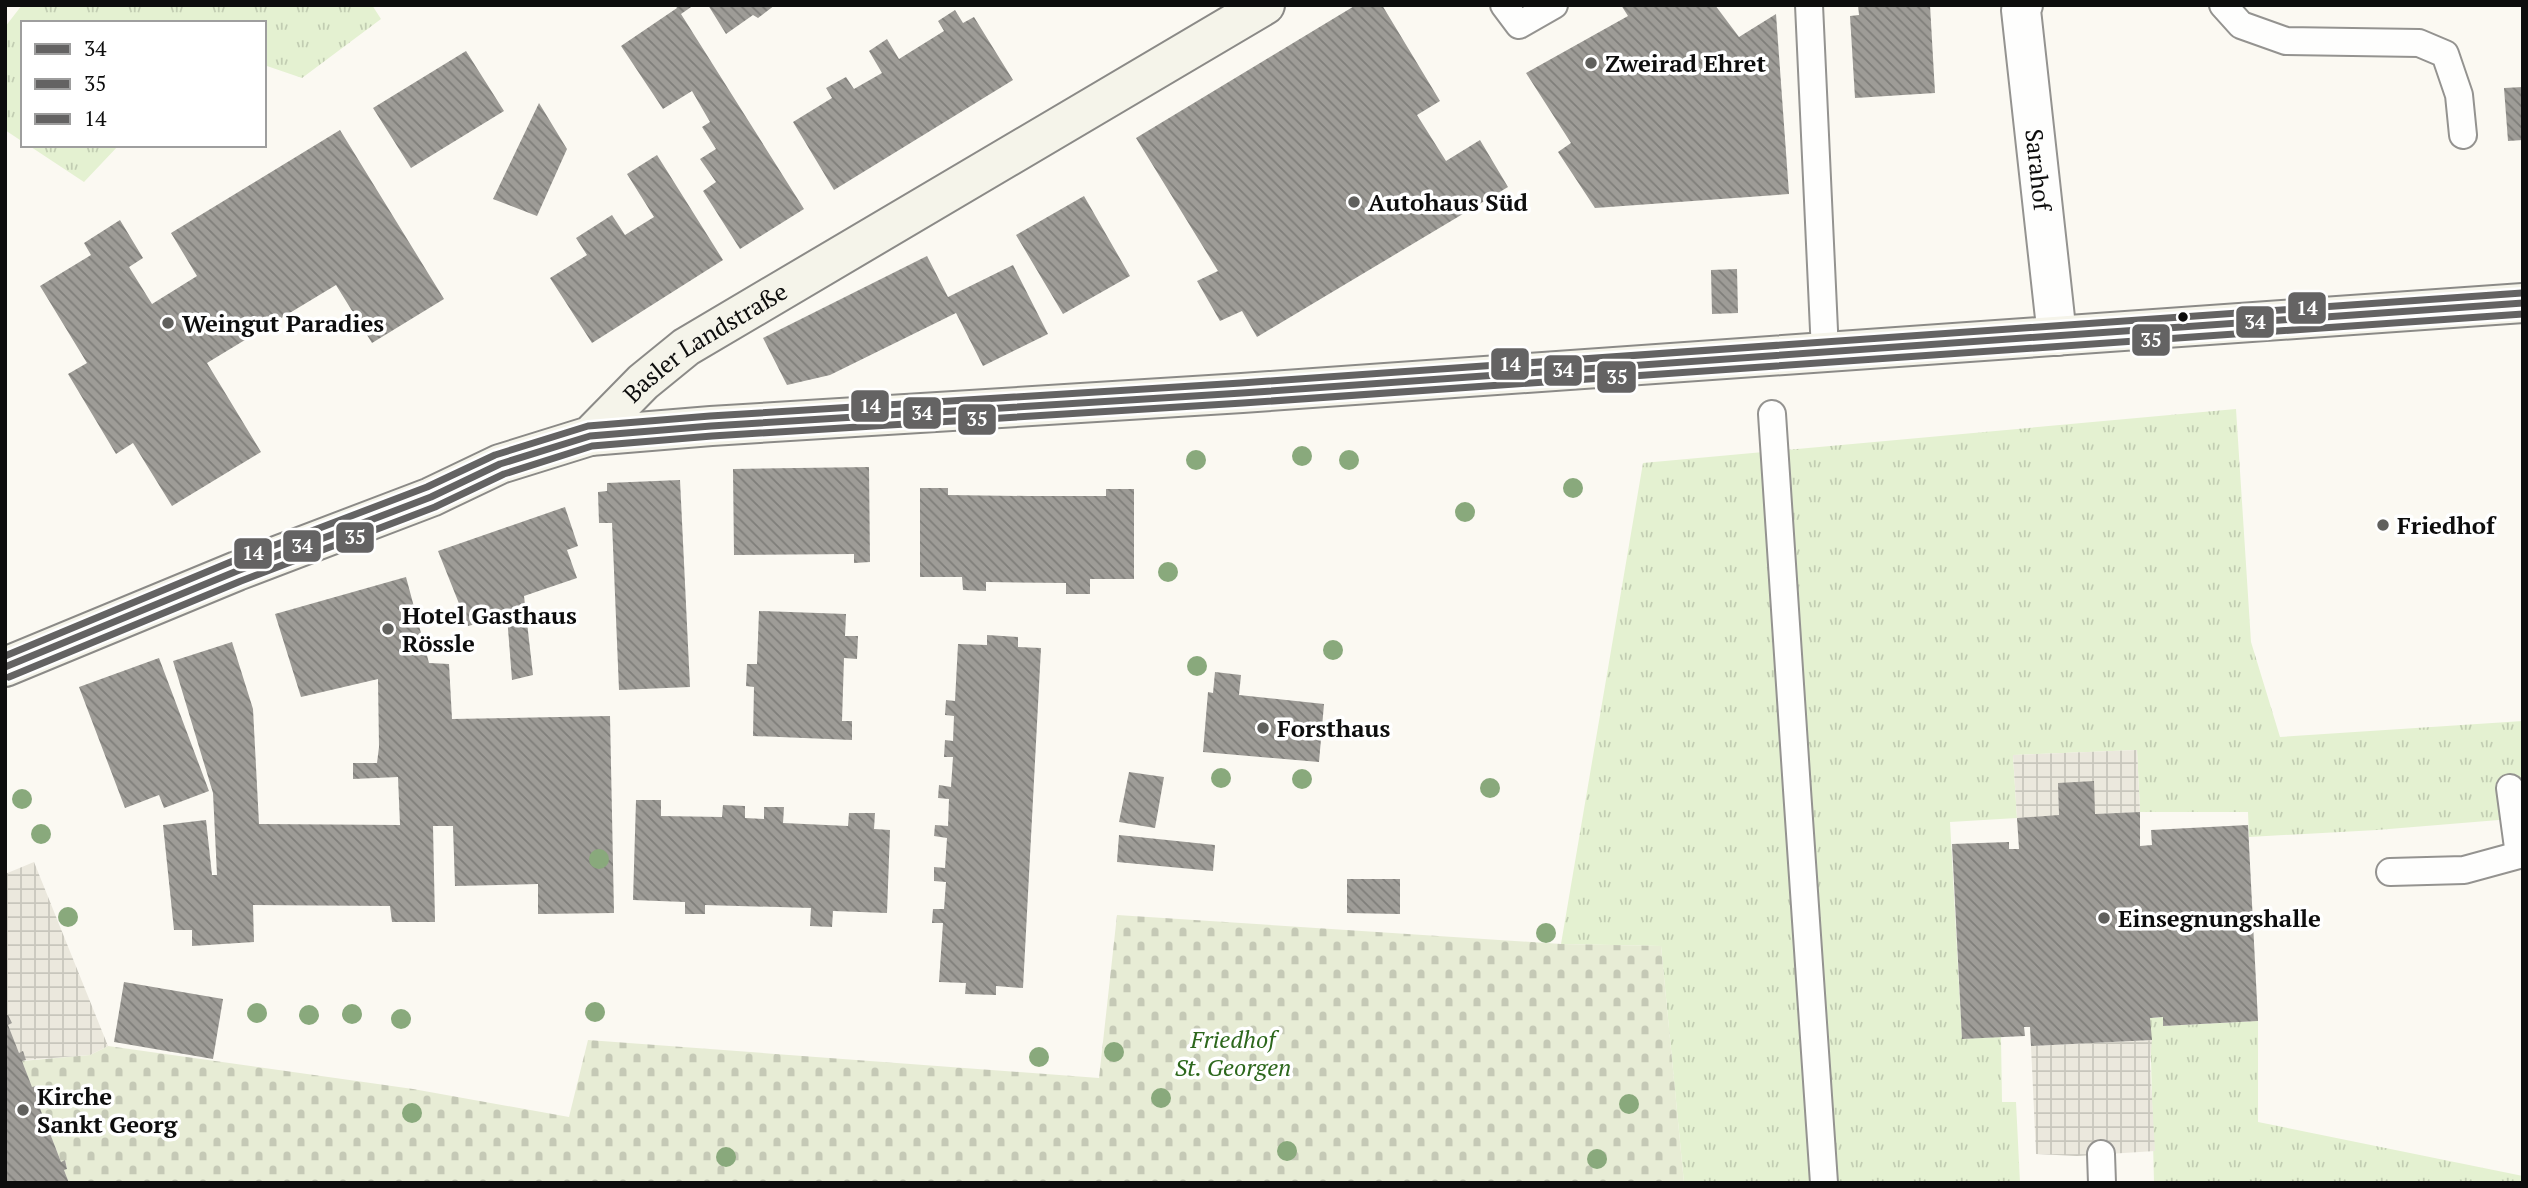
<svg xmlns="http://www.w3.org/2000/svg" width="2528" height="1188" viewBox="0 0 2528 1188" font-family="'PT Serif',serif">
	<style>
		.grass { fill: url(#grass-tufts) }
		.cemetery { fill: url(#cemetery-stones) }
		.plaza { fill: url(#plaza-grid) }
		.building { fill: url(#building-back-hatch) }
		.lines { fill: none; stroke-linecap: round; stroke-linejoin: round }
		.lane-casing { stroke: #949390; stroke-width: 30 }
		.street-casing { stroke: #949390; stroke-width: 42 }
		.secondary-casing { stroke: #8b8a87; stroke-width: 42 }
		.lane { stroke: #fefefd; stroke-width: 26 }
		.street { stroke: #fefefd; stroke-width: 38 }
		.secondary { stroke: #f5f4ea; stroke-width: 38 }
		.bus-1-casing { stroke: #fff; stroke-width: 12 }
		.bus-2-casing { stroke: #fff; stroke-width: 12 }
		.bus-3-casing { stroke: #fff; stroke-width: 12 }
		.bus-1 { stroke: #646363; stroke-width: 7 }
		.bus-2 { stroke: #646363; stroke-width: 7 }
		.bus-3 { stroke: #646363; stroke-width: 7 }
		.tree { fill: #89a97c }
		.poi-dot { fill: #60605d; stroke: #fff; stroke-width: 2.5 }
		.bus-dot { fill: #0d0d0d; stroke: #fff; stroke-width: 2.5 }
		.labels { text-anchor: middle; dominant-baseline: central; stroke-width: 7; stroke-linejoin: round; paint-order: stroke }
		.poi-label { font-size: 24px; font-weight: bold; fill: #0d0d0d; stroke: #fff; text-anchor: start }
		.street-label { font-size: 24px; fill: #0d0d0d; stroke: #fff }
		.park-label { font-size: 24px; font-style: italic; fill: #2c671c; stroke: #fff }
		.line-badge { stroke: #fff; stroke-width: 2.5 }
		.badge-label { font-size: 19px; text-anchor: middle; font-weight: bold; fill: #fff }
	</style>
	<defs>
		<pattern id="grass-tufts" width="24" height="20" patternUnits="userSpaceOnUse" patternTransform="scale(1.75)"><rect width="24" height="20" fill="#e4f1d1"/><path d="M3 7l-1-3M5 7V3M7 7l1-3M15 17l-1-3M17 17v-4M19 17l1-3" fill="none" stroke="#c2cdb2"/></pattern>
		<pattern id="cemetery-stones" width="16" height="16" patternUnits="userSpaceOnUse" patternTransform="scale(1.75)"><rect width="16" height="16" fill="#e7ecd5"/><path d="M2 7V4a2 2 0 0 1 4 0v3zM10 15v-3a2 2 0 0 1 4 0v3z" fill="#c5c9b6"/></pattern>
		<pattern id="plaza-grid" width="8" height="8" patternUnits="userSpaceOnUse" patternTransform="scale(1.75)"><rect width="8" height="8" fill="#ebe8dd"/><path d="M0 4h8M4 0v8" fill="none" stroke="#c8c6bc"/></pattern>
		<pattern id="building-back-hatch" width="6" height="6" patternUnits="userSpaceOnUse" patternTransform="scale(1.75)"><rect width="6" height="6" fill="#9e9c97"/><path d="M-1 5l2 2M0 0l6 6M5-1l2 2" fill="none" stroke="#7f7e7a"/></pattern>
	</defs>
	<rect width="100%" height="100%" fill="#fbf9f2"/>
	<path class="grass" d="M22,5H372L381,19L302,78L264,65V23H23V142L5,130V27Z
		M28,145H119L84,182Z
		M2236,409L2251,642L2280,737L2523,721V818L2377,830L2249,837L2248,812H2140L2137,750L2013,755L2017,818L1950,822L1962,1039L2001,1037L2002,1102H2016L2020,1183H1684L1661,946L1561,944L1643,463Z
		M2163,1017L2164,1026L2258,1021V1122L2523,1176V1183H2154L2150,1018Z"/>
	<path class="cemetery" d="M1117,915L1561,944L1661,946L1684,1183H69L64,1170L67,1168L65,1161L61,1162L51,1136L54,1134L51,1124L46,1125L22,1061L90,1055L108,1046L413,1089L569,1117L588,1040L1099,1078Z"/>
	<path class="plaza" d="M2137,750L2140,812L2017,818L2013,755Z
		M34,862L108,1046L90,1055L26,1060L23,1052L19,1053L8,1025L5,1016V874Z
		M2152,1040L2150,1063L2155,1151L2077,1156L2036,1154L2031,1046Z"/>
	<path class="building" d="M675,5H694L681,14L804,209L740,249L703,191L716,182L700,159L716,149L702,127L710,122L692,91L663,109L621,46L677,8Z
		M708,5H775L758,18L753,15L726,34Z
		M1356,5H1382L1440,101L1417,115L1446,161L1480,140L1508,187L1257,337L1242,311L1220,321L1197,281L1218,271L1136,138Z
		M1621,5H1715L1739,37L1776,14L1789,194L1595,208L1558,152L1571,143L1526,73L1628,16Z
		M1858,5H1930L1935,93L1855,98L1850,16L1859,15Z
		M955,10L963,23L974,17L1013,80L834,190L793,122L832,98L826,88L846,77L854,89L882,73L869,51L887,39L899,59L944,31L938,21Z
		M466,51L504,111L411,168L373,108Z
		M2523,87V140L2508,141L2504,88Z
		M539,103L567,149L537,216L493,199Z
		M340,130L444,299L372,343L336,285L207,363L261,452L172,506L133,443L116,454L68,374L87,363L40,286L91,255L84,243L120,220L143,258L129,267L152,304L197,276L171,233Z
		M657,155L723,260L592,343L550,278L587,255L576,238L612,215L625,235L654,217L627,174Z
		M1084,196L1130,276L1063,314L1016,235Z
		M927,256L948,297L1013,265L1048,334L983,366L956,313L830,375L787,385L763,338Z
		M1737,269L1738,313L1712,314L1711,270Z
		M869,467L870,562L854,563V554L734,555L733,469Z
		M680,480L690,687L619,690L612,523H599L598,492L607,491V483Z
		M920,488H948V495L1028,496H1106V489H1134V579H1090V594H1066V583L986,582V591L963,590L962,577H920Z
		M565,507L578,546L567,550L577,578L524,596L533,675L512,680L507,616L468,626L438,551Z
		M406,577L429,663L449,664L452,719L610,716L614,913L538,914V884L455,886L453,826H433L435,922H392L390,906L253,905L254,942L192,946V930H174L163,825L206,820L212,875H217L213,793L173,661L232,642L253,709L259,824L400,825L398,777L353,779V763H377L379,747L378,679L301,697L275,614Z
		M759,611L846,614L845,636H858L857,659L844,658L842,721H852V740L753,736L754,687L746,686L747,664H757Z
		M987,635L1018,637V647L1041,648L1023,988L996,986V995L965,994L966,983L939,982L943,923H932L933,909H944L946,882L934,881V867L945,868L947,838L934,836L935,825L948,826L949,799L938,798L939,785L951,787L953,757H944L945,740L953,741L954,716L945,715L946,700L955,701L958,644L987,645Z
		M159,658L209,791L164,808L159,795L125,808L79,687Z
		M1215,672L1241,675L1239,695L1324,704L1319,762L1203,752L1208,692L1213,693Z
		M1129,772L1164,777L1155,828L1119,822Z
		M2094,781L2095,814L2140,812V846L2152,845L2151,830L2248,825L2258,1021L2163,1026V1017L2150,1018L2152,1040L2031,1046L2030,1027H2024L2025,1036L1962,1039L1952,844L2009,842V849H2019L2017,818L2059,815L2058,783Z
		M636,800H661V816L722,817L723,805L745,806V818L764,819V807H784L783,823L848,826L849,813H875L874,829L890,830L887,913L833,911L832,927L810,926L811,908L705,905V914H685V902L633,900Z
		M1119,835L1215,845L1213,871L1117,862Z
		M1347,879H1400V914L1347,913Z
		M124,982L223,999L213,1059L114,1042Z
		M8,1015L12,1023L8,1025L19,1053L23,1051L26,1060L22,1061L32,1087L36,1086L39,1097H36L46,1125L50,1124L54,1134L51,1136L61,1162L65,1160L67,1169L64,1170L69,1183H5V1016Z"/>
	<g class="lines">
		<defs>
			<path id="lane" d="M1504,5L1519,25L1554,5
				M1809,5L1825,352
				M2223,5L2241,25L2286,41L2419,43L2445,54L2459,95L2463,135
				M1772,414C1787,671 1808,926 1824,1183
				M2390,872L2464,870L2519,855L2510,788
				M2101,1154L2102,1183"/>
			<g id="street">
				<path id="s1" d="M2023,5L2021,10L2057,336"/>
			</g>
			<g id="secondary">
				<path d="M590,436L711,426L1242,393L2523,303"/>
				<path id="s2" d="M5,667L237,571L431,497L500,464L590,436L643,382L686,347L1265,5"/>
			</g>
		</defs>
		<use href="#lane" class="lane-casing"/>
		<use href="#street" class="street-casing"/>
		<use href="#secondary" class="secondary-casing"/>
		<use href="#lane" class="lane"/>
		<use href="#street" class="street"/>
		<use href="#secondary" class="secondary"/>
		<defs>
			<path id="bus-1" d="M5,667L237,571L431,497L500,464L590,436L711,426L1242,393L2523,303"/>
			<path id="bus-2" d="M9,677L241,581L435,507L504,474L592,446L712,436L1243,403L2523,314"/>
			<path id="bus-3" d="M5,656L233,561L427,487L495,455L588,426L710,416L1241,383L2522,293"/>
		</defs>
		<use href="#bus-1" class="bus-1-casing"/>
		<use href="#bus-2" class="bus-2-casing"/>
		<use href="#bus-3" class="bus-3-casing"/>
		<use href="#bus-1" class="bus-1"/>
		<use href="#bus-2" class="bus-2"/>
		<use href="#bus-3" class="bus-3"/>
	</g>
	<g class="tree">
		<circle cx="1302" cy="456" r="10"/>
		<circle cx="1196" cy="460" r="10"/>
		<circle cx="1349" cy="460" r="10"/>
		<circle cx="1573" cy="488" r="10"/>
		<circle cx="1465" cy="512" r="10"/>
		<circle cx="1168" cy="572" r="10"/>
		<circle cx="1333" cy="650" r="10"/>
		<circle cx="1197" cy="666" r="10"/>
		<circle cx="1221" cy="778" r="10"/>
		<circle cx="1302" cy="779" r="10"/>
		<circle cx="1490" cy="788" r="10"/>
		<circle cx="22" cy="799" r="10"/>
		<circle cx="41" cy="834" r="10"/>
		<circle cx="599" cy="859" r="10"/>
		<circle cx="68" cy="917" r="10"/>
		<circle cx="1546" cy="933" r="10"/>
		<circle cx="595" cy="1012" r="10"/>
		<circle cx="257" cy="1013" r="10"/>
		<circle cx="352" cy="1014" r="10"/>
		<circle cx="309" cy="1015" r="10"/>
		<circle cx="401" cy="1019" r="10"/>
		<circle cx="1114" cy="1052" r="10"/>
		<circle cx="1039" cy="1057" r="10"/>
		<circle cx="1161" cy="1098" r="10"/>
		<circle cx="1629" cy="1104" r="10"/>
		<circle cx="412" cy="1113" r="10"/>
		<circle cx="1287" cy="1151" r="10"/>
		<circle cx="726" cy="1157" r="10"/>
		<circle cx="1597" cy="1159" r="10"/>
	</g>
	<g class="poi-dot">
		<circle cx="1591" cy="63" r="7"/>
		<circle cx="1354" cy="202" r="7"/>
		<circle cx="168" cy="323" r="7"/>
		<circle cx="2383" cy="525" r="7"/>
		<circle cx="388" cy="629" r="7"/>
		<circle cx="1263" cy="728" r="7"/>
		<circle cx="2104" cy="918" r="7"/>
		<circle cx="23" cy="1110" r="7"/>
	</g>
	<circle class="bus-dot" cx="2183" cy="317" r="6"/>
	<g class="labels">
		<g class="poi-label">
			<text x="1605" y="63">Zweirad Ehret</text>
			<text x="1368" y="202">Autohaus Süd</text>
			<text x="182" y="323">Weingut Paradies</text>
			<text x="2397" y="525">Friedhof</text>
			<text x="402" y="615">Hotel Gasthaus<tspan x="402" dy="28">Rössle</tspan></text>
			<text x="1277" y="728">Forsthaus</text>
			<text x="2118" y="918">Einsegnungshalle</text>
			<text x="37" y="1096">Kirche<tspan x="37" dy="28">Sankt Georg</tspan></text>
		</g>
		<g class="street-label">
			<text stroke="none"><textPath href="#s1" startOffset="166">Sarahof</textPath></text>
			<text stroke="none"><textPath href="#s2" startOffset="779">Basler Landstraße</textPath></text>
		</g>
		<g class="park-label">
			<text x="1233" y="1039">Friedhof<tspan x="1233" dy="28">St. Georgen</tspan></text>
		</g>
	</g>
	<g class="line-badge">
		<rect x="2287" y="291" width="40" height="34" rx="7" fill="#646363"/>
		<rect x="2235" y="305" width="40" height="34" rx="7" fill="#646363"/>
		<rect x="2131" y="323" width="40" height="34" rx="7" fill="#646363"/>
		<rect x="1490" y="347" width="40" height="34" rx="7" fill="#646363"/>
		<rect x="1543" y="354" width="40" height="33" rx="7" fill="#646363"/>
		<rect x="1596" y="360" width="41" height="34" rx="7" fill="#646363"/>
		<rect x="850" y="389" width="40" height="34" rx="7" fill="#646363"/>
		<rect x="902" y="396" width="40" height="34" rx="7" fill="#646363"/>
		<rect x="957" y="403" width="40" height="33" rx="7" fill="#646363"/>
		<rect x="335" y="521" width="40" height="33" rx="7" fill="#646363"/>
		<rect x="282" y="529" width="40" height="34" rx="7" fill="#646363"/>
		<rect x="233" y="537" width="40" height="33" rx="7" fill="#646363"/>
	</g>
	<g class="badge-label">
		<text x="2307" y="315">14</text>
		<text x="2255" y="329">34</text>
		<text x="2151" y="347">35</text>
		<text x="1510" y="371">14</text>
		<text x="1563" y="377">34</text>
		<text x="1617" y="384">35</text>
		<text x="870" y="413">14</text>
		<text x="922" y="420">34</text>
		<text x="977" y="426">35</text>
		<text x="355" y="544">35</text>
		<text x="302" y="553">34</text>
		<text x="253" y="560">14</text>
	</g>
	<rect width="2528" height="1188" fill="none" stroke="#0d0d0d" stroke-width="14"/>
	<rect x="21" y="21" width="245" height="126" fill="#ffffff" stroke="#9e9e9e" stroke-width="2"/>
	<rect x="35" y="44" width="35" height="10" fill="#646363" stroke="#9e9e9e" stroke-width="2"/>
	<text x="84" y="56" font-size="21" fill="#0d0d0d">34</text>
	<rect x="35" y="79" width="35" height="10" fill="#646363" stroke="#9e9e9e" stroke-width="2"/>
	<text x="84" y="91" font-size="21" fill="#0d0d0d">35</text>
	<rect x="35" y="114" width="35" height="10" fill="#646363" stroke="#9e9e9e" stroke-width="2"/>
	<text x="84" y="126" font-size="21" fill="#0d0d0d">14</text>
</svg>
